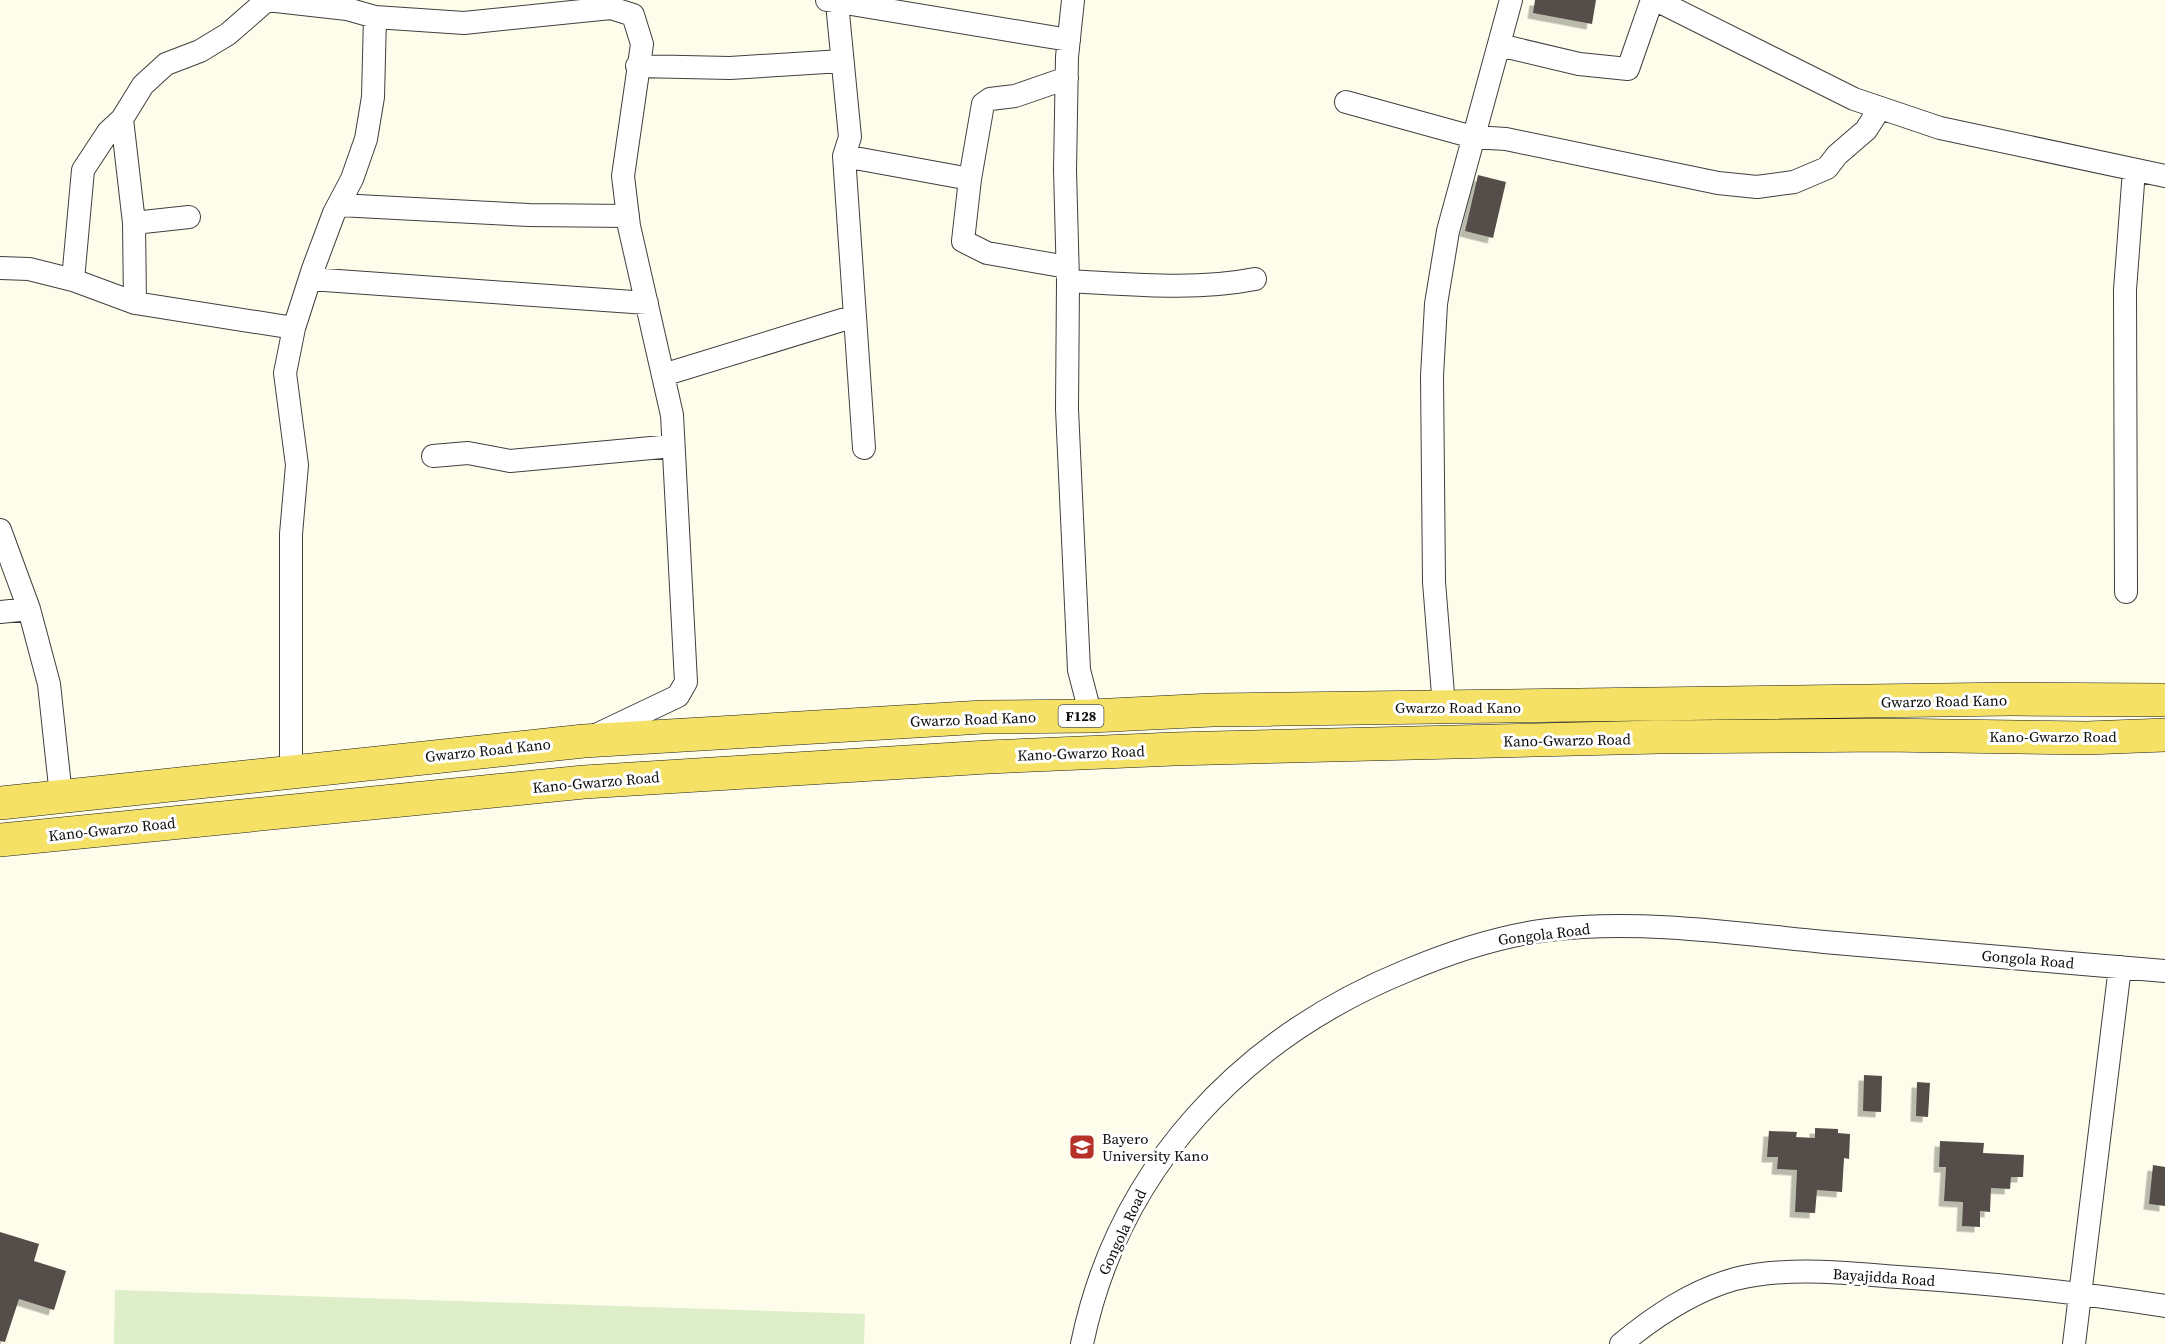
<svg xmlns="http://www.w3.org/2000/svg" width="2165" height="1344" viewBox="0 0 2165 1344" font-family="'Source Serif 4',serif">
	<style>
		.pitch { fill: #ddeec8 }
		.building { fill: #544e48; filter: url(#shadow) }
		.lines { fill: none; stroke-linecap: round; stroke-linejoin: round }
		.street-casing { stroke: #3f3f3f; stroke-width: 24 }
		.primary-casing { stroke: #1d1d1d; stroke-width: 34 }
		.street { stroke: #fff; stroke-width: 22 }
		.primary { stroke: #f4e165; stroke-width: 33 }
		.labels { text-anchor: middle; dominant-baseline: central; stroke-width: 6; stroke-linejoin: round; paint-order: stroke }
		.shield { fill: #fff; stroke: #555; stroke-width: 1.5 }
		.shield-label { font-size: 14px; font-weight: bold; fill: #0c0c0c }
		.street-label { font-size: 15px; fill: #0c0c0c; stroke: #fff }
		.poi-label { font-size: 15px; fill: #0c0c0c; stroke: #fff; text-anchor: start }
	</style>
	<defs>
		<filter id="shadow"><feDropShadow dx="-5.5" dy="5.5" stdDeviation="0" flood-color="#0004"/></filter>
	</defs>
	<rect width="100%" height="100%" fill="#fefdeb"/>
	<path class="pitch" d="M115,1290L865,1314L864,1344H114Z"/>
	<path class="building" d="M1535,0H1596L1592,24L1533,13Z
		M1478,175L1506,182L1493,238L1465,231Z
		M1864,1075L1882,1076L1881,1112L1863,1111Z
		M1917,1082L1930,1083L1928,1117L1916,1116Z
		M1815,1128L1838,1129V1133L1850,1134L1849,1159L1844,1158L1842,1192L1817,1190L1815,1213L1795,1212L1797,1170L1777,1169L1778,1157H1767L1769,1131L1797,1132L1796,1137L1815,1138Z
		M1940,1141L1984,1143L1983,1153L2024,1155L2023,1177H2011L2010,1189L1991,1188L1990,1212L1980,1211V1227L1962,1226L1963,1202L1944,1201L1946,1167H1939Z
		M2153,1165L2165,1167V1206L2149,1204Z
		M0,1232L39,1244L34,1261L66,1271L54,1310L19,1299L5,1342L0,1341Z"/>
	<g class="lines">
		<defs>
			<path id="street" d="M267,0L347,9L375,17L464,23L611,8L610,0
				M827,0L1069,40
				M1073,0L1067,57L1065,170L1068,281L1067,409L1079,670L1091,716
				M1656,0L1854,99L1940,128L2165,176
				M837,3L850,137L844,156L864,448
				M1499,45L1579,64L1628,69L1652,0
				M637,66L730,68L842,61
				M1346,102L1473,137L1506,139L1718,183L1757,187L1794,182L1827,168L1837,155L1866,130L1880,108
				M122,119L134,223L135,303
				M844,156L970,179
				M339,205L529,215L628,216
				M134,223L189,217
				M1067,267L987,253L963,241L970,179L983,104L990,99L1015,96L1067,78
				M0,268L29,269L73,280L135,303L294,328
				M310,279L647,303
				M73,280L83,170L108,132L122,119L143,85L166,64L200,51L228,34L267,0
				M1068,281C1129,284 1194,291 1255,279
				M663,375L855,316
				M433,456L468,453L510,461L673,446
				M0,530L29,609L49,684L61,796
				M2126,592L2125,290L2134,170
				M0,612L29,609
				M1444,707L1434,582L1432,376L1436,304L1448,231L1511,0
				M596,735L678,696L686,682L672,415L629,226L623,176L642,44L633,15L611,8
				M291,772V534L297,465L285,373L294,328L313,269L334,213L352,179L366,139L373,97L375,17
				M1082,1344C1118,1168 1242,1038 1406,971C1451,952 1498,936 1548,930C1639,919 1734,933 1824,942C1938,952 2051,961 2165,971
				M1621,1344C1655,1316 1692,1291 1735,1279C1788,1266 1845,1273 1898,1277C1988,1283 2076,1292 2165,1306
				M2074,1344L2120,967"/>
			<path id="primary" d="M0,803L584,741L983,717L1091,716L1212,710L2012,699L2165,700
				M0,840L584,782L988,757L1174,749L1658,737L1883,735L2087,738L2165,735"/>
		</defs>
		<use href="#street" class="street-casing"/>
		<use href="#primary" class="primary-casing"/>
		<use href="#street" class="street"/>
		<use href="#primary" class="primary"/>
	</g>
	<defs>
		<symbol id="university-square" viewBox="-11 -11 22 22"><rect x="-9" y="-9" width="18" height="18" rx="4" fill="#b63229" stroke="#fff"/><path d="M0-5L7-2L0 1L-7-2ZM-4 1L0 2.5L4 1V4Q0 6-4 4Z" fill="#fff"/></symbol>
	</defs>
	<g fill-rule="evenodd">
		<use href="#university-square" x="1067" y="1132" width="30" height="30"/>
	</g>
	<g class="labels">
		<rect class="shield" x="1058.5" y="705" width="45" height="22" rx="4.5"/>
		<g class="shield-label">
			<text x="1081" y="716">F128</text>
		</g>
		<g class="street-label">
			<text transform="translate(1944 701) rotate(-1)">Gwarzo Road Kano</text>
			<text x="1458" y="707">Gwarzo Road Kano</text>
			<text transform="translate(973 719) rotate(-2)">Gwarzo Road Kano</text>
			<text x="2053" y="736">Kano-Gwarzo Road</text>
			<text transform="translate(1567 740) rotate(-1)">Kano-Gwarzo Road</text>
			<text transform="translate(488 750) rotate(-6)">Gwarzo Road Kano</text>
			<text transform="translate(1081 753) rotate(-2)">Kano-Gwarzo Road</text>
			<text transform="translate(596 782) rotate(-5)">Kano-Gwarzo Road</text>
			<text transform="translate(112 829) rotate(-6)">Kano-Gwarzo Road</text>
			<text transform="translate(1544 934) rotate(-7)">Gongola Road</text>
			<text transform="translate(2028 959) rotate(5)">Gongola Road</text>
			<text transform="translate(1122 1232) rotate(-65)">Gongola Road</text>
			<text transform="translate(1884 1277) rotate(4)">Bayajidda Road</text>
		</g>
		<g class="poi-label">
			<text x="1102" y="1138">Bayero<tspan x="1102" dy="17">University Kano</tspan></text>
		</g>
	</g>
</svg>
